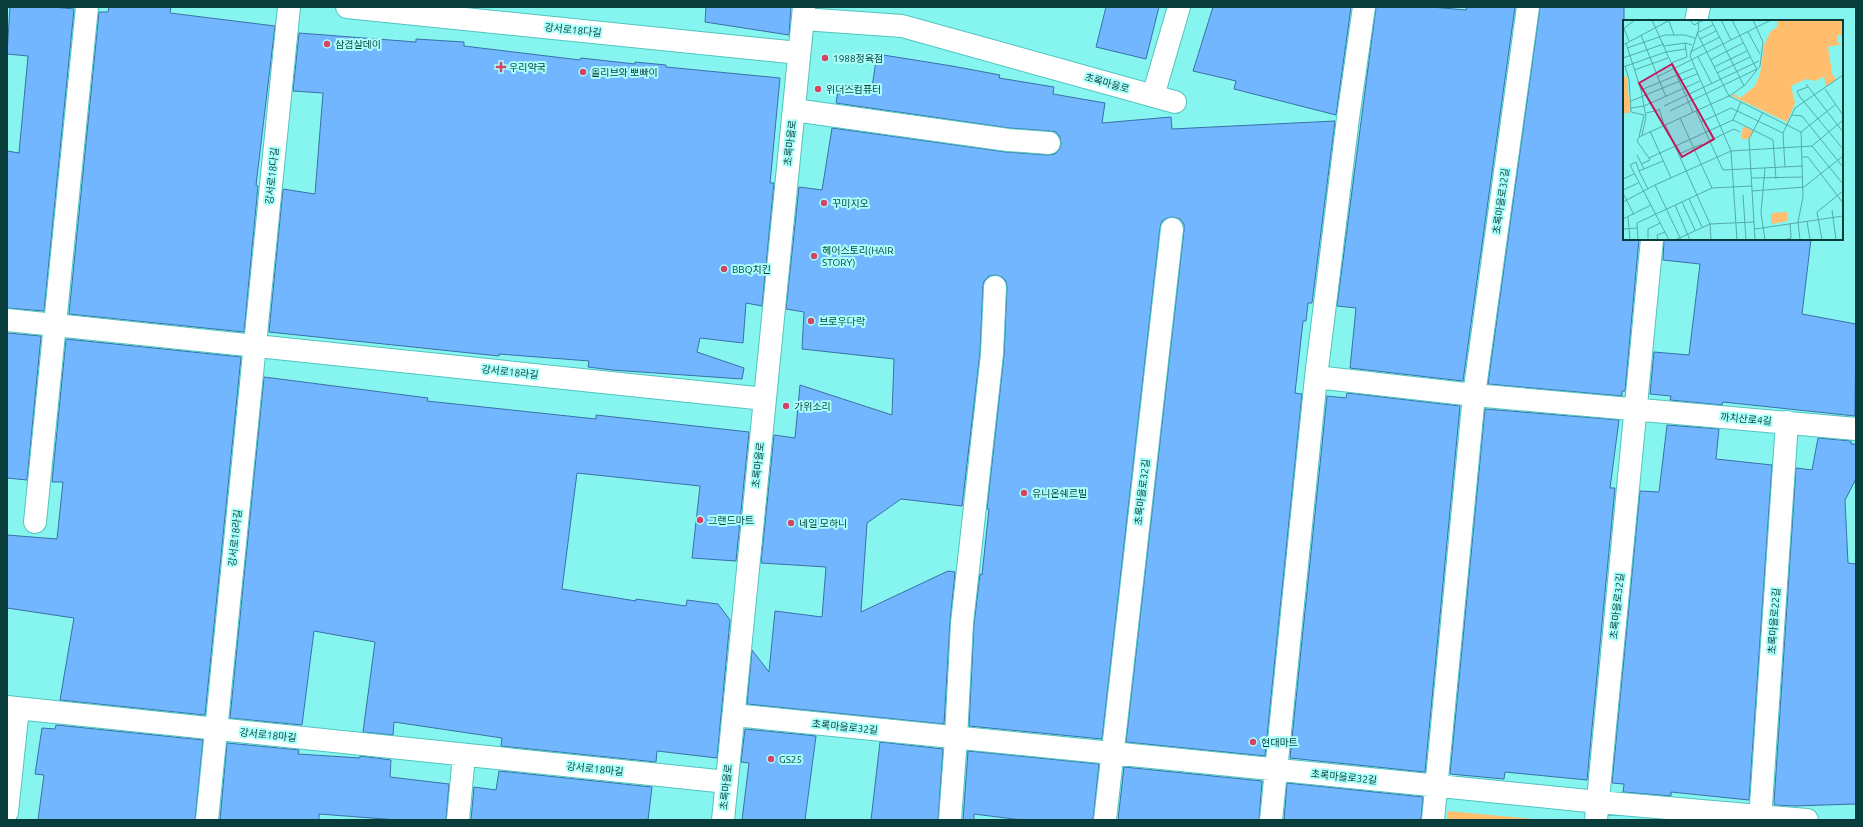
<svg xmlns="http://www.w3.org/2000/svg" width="1863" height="827" viewBox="0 0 1863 827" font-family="Ubuntu,'Noto Sans KR',sans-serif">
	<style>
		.green { fill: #ffbe6d }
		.building { fill: #72b6ff; stroke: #3b70a6 }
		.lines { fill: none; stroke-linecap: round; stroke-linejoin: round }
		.street-casing { stroke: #51c4bf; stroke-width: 24 }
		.street { stroke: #fff; stroke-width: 22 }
		.poi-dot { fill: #d44565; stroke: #aafffa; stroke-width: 1.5 }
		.labels { text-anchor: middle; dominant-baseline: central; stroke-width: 4; stroke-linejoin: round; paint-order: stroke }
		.street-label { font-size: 10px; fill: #093d3b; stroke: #aafffa }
		.poi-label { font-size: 10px; fill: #093d3b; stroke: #aafffa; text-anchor: start }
		.inset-road { fill: none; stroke: #54aba8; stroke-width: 1 }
		.view { fill: #c2185b; fill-opacity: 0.15; stroke: #c2185b; stroke-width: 2 }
		.inset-edge { fill: none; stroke: #093d3b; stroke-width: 2 }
	</style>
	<rect width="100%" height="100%" fill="#86f5f0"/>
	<path class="green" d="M1447,811L1545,820H1447Z"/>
	<path class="building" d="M10,7H53L74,9L44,311L7,308V151L19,153L28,56L7,54Z
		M109,7H171L170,13L275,26L256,185L258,186L244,332L69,314L99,12H108Z
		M706,7H791L789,35L705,22Z
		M1106,7H1159L1146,59L1096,47Z
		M1213,7H1351L1336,115L1234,89L1236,81L1193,71Z
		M1376,7H1431L1466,10L1467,7H1515L1463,381L1350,368L1356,308L1337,306Z
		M1540,7H1624V239H1639L1625,391H1622V396L1488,384Z
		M299,33L416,42V39L464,42V46L580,60L581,58L635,64V62L666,65V67L780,78L770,183H774L762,306L746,303L743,343L700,338L697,352L744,368L742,379L612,370L588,367L589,361L499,354V356L269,332L283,189L315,194L323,93L293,91Z
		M877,54L952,66L1000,75L999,78L1054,87L1053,94L1105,103L1102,123L1171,117L1172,129L1335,121L1312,303H1308L1306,321H1303L1295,393L1302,394L1265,756L1126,742L1184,230V224L1180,219L1173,217L1167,218L1162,221L1160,228L1102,739L969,726L974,624L980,574L982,575L989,509H987L1004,355L1007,287L1006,281L1002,277L996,275L989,276L984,281L983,286L980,353L962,506L901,499L867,523L861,612L948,571L955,572L950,622L944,724L747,704L752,650L769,672L775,611L822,617L826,567L761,563L774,435L795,438L800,385L892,415L894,359L802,349L804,312L786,309L799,187L822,190L832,128L1006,152L1048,155L1055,154L1059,150L1061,144L1060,137L1056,132L1050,131L1009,128L836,103L839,85L872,87Z
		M1664,239H1811L1802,314L1856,324L1855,416L1723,402L1722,405L1670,400L1671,396L1650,394L1654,352L1689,355L1700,264L1663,260Z
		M7,333L41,336L27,480L7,478Z
		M66,339L241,357L205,715L60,700L74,618L7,608V535L57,539L63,482H52Z
		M264,377L428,398L427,401L596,419V415L749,432L736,561L692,558L700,486L577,473L562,589L636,601V599L686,606L687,600L718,604L730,620L717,758L657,751L656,762L501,746L502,738L394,722L393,735L363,732L375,642L314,631L302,725L230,718Z
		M1347,393L1460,406L1425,772L1290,758L1327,396L1346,398Z
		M1485,409L1619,420L1610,488H1615L1587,780L1505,772L1504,779L1450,774Z
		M1667,425L1719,429L1716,459L1772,465L1749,800L1671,792V796L1623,792L1624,784L1612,783L1640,491L1659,492Z
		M1818,438L1851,441V444H1856V479L1845,500L1848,563L1856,564V804L1793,806L1775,805L1774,803L1796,468L1812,470Z
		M56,725L203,740L195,820H38L44,775L35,774L42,728L55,729Z
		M745,729L816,736L805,820H742L749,763L741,762Z
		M880,742L943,749L938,820H871Z
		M227,743L299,750L298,754L360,758V756L391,760L390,777L449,784L446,820H398L319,814V820H220Z
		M968,751L1099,764L1093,820H1022L974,814V820H963Z
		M1124,767L1262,781L1259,820H1118Z
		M499,771L652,787L648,820H471L474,787L496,790Z
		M1287,783L1423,797L1421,820H1284Z"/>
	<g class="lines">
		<defs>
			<path id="street" d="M347,7L799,53
				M803,19L902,26L1175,102
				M1696,21L1699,7
				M1153,96L1179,7
				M794,110L1008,140L1049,143
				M7,320L765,399
				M1316,377L1474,395L1856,429
				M35,522L87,7
				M7,707L727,782
				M734,715L1598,802L1807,820
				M7,812L18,708
				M207,820L289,7
				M458,820L464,755
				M723,820L804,7
				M950,820L956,738L962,623L992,354L995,287
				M1105,820L1172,229
				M1271,820L1316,377L1348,118L1364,7
				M1433,820L1474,395L1528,7
				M1596,820L1652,239
				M1760,820L1787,422"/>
		</defs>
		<use href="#street" class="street-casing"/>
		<use href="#street" class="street"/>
	</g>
	<g class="poi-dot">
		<circle cx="327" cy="44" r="4"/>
		<circle cx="825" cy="58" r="4"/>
		<path d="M499 61h4v4h4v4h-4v4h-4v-4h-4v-4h4z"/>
		<circle cx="583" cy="72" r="4"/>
		<circle cx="818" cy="89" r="4"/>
		<circle cx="824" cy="203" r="4"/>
		<circle cx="814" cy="256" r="4"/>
		<circle cx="724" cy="269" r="4"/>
		<circle cx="811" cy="321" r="4"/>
		<circle cx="786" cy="406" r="4"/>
		<circle cx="1024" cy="493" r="4"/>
		<circle cx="700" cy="520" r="4"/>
		<circle cx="791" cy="523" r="4"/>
		<circle cx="1253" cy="742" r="4"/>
		<circle cx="771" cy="759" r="4"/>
	</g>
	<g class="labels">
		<g class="street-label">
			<text transform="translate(573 30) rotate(6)">강서로18다길</text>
			<text transform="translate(1107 83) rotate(16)">초록마을로</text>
			<text transform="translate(790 143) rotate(-84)">초록마을로</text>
			<text transform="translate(272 176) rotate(-84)">강서로18다길</text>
			<text transform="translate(1501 201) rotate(-82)">초록마을로32길</text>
			<text transform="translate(510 372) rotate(6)">강서로18라길</text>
			<text transform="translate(1746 419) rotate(5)">까치산로4길</text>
			<text transform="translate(758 465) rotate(-84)">초록마을로</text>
			<text transform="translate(1142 492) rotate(-83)">초록마을로32길</text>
			<text transform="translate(235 538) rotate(-84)">강서로18라길</text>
			<text transform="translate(1617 606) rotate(-84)">초록마을로32길</text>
			<text transform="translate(1774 621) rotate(-86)">초록마을로22길</text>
			<text transform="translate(845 727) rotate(6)">초록마을로32길</text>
			<text transform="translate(268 735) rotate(6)">강서로18마길</text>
			<text transform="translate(595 769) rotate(6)">강서로18마길</text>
			<text transform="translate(1344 777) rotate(6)">초록마을로32길</text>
			<text transform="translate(726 787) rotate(-84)">초록마을로</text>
		</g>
		<g class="poi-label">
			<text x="335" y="44">삼겹살데이</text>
			<text x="833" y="58">1988정육점</text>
			<text x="509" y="67">우리약국</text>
			<text x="591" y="72">올리브와 뽀빠이</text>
			<text x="826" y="89">위더스컴퓨터</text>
			<text x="832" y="203">꾸미지오</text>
			<text x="822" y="250">헤어스토리(HAIR<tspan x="822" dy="12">STORY)</tspan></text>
			<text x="732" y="269">BBQ치킨</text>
			<text x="819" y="321">브로우다락</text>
			<text x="794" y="406">가위소리</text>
			<text x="1032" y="493">유니온쉐르빌</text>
			<text x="708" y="520">그랜드마트</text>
			<text x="799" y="523">네일 모하니</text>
			<text x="1261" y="742">현대마트</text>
			<text x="779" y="759">GS25</text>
		</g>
	</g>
	<g transform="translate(1623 20)">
		<rect width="220" height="220" fill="#86f5f0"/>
		<path d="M154,0H220V15H214V22L219,24L205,27L209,53L213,60L203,66L201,57L208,53L192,61L183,59L168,66L172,83L164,102L109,76L111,74L117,78L132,66L137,54L141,26L147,12L154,7ZM0,56L4,57L7,93H0ZM120,106L130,111L126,119H118ZM164,192L165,201L148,204V193Z" fill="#ffbe6d"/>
		<path class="inset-road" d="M29,0L70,92M67,0L71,5L81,0M75,0L76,8L67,36L108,131L114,220M88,0L121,66M98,0L108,20M109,0L134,50M46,1L51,15M90,5L74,13L106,76M0,6L6,21M0,9L12,0M125,12L137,34M18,15L43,77M77,19L93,11M3,23L18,70L23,97L19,115M0,25L47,0M41,26L62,23L69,25M4,28L42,15H62L72,18M67,32L97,17M75,37L89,64M0,38L41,24M87,40L120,23M48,43L64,37L62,23M2,46L6,59L8,92L21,95L16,117M0,47L43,32L63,29M91,47L124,31M11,50L45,38M94,53L127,37M34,57L148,0M183,64L220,112M185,67L174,71L177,77L220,129M202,69L220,95M18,70L71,48M106,76L178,112L180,177L175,202L177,220M8,81L74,54M118,82L110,100L26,138L14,121L16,117L108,75L122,65L137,46L140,22L130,0M41,86L136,41M8,88L21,86L77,61M36,88L41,105M47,91L134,49M73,91L100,150L180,146M23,93L36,90M169,95L179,96L220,147M57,98L89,168M110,100L150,120L153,159M78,102L108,88L160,113M42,104L87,204L88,220M27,111L48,158M178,112L212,85M86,121L111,109L117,112M189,126L220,164M56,134L79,124M14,135L21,149M179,137H185L220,183M18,144L27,140L26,138M7,145L13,142L16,151M7,145L46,220M162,147L160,113L172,88L220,55M142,148L138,193L142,220M129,158L180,157M0,159L11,154M32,165L58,220M181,167L220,136M25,169L16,151L40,141M0,170L15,163M129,171L181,167M0,173L11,195M120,175L123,220M66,179L79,207M0,182L32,165L108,131L189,126L220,100M59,182L72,210M52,185L67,220M209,190L213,220M5,197L7,220M0,199L28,185M184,201L187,220M0,209L14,208M132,209L220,196M15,220L14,203L33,194L89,168L129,166M25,220V209L37,203M35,220L34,215L42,212M52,220L87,204L131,202M132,220L126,119L140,92M161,220L168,218L167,203M199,220L194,192L220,171"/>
		<path class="view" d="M49,44L91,119L59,137L16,63Z"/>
		<rect width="220" height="220" class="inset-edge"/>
	</g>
	<rect width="1863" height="827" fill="none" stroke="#093d3b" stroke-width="16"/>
</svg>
